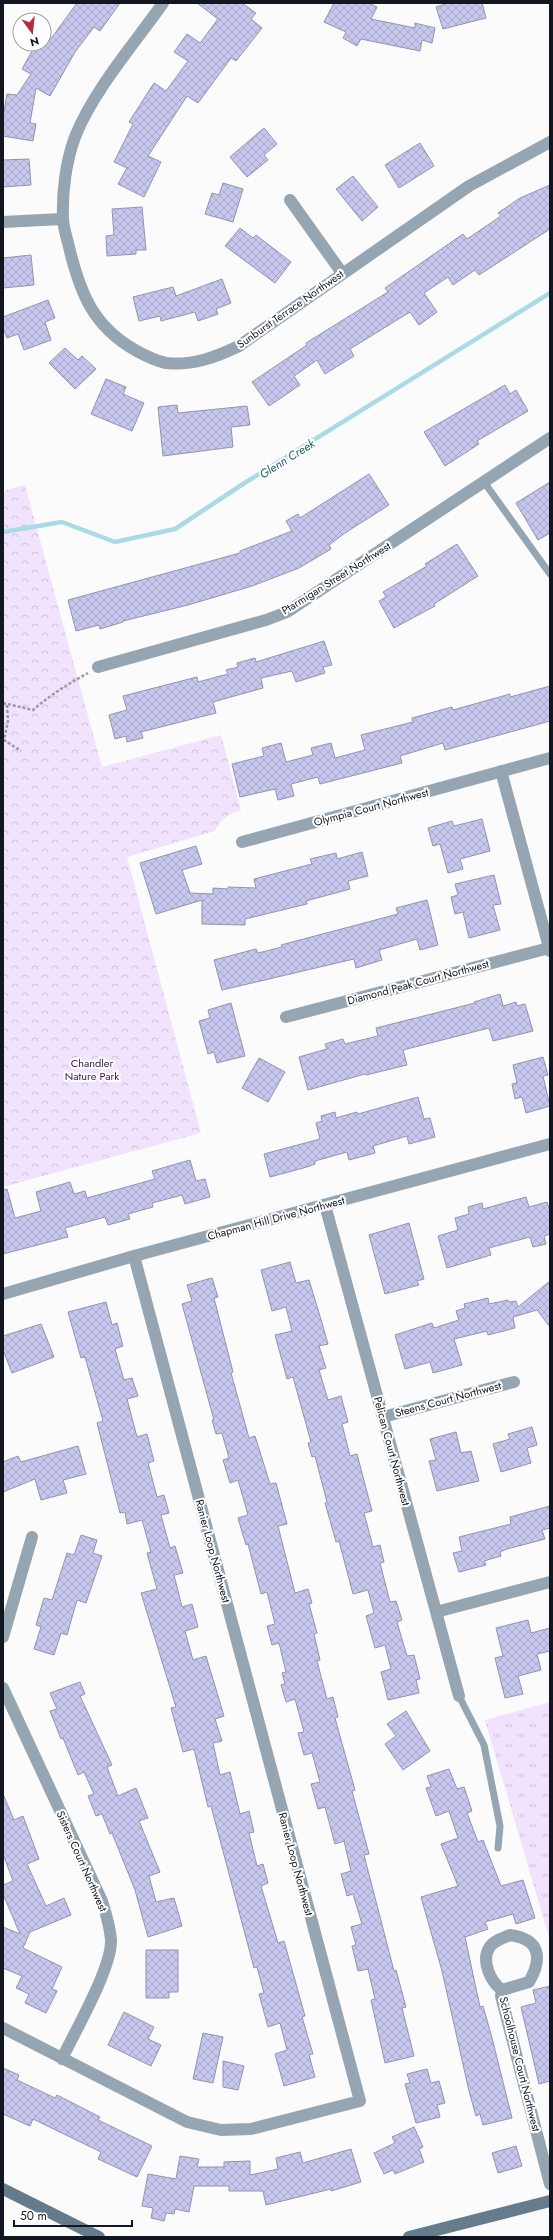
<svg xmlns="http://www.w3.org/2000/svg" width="553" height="2240" viewBox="0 0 553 2240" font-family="Jost,sans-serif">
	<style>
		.grass { fill: url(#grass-tufts) }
		.forest { fill: url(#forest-crowns) }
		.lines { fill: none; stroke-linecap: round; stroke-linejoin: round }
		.stream { stroke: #a8dbe6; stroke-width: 4.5 }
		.building { fill: url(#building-cross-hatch); stroke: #9392b2 }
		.path { stroke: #9a9ca1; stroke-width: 2.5; stroke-dasharray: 3 2; stroke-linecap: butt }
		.lane { stroke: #95a5b1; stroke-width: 7 }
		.street { stroke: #95a5b1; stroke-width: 12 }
		.secondary { stroke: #647c8c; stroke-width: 12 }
		.labels { text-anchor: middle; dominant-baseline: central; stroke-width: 4; stroke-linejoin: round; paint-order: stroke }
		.street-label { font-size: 11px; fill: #111621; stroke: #fff }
		.park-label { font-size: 11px; fill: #3d2250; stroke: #fff }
		.water-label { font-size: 12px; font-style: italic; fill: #1d5f6c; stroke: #fff }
	</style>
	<defs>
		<pattern id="grass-tufts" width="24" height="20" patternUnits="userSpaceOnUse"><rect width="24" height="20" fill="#f1e3fe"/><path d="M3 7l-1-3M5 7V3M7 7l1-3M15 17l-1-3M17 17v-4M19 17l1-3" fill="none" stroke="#cec2d9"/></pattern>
		<pattern id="forest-crowns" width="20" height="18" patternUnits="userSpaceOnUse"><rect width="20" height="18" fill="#f1e3fe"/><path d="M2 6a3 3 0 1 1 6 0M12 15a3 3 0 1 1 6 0" fill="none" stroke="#cec2d9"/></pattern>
		<pattern id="building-cross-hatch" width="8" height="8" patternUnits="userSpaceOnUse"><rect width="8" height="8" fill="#c7c7ee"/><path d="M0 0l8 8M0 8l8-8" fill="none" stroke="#aac"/></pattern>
	</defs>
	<rect width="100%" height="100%" fill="#fbfbfb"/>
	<path class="grass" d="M550,1702V1941L485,1720Z"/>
	<path class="forest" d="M25,485L102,767L221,735L241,810C228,814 221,818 215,831L127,857L201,1133L3,1187V491Z"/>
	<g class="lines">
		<path class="stream" d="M3,532L62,522L115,542L175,529L243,484L550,293"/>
	</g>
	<path class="building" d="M77,3H120L100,31L94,27L75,52L50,96L36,88L30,123L36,124L33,141L3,136V117L7,94L17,95L31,74L22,69L36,44H44L45,37L50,40Z
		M197,3H242L256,13L251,19L262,28L236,61L231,58L198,103L187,96L148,156L161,162L144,197L118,184L127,168L114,162L133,124L129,122L154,83L166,91L188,61L174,52L187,34L200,43L218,19Z
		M334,3H368L377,7L371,19L415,28V23L435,28L432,43L422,40L420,51L361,39L357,46L343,38L346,32L324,22Z
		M449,3H482L486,18L443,29L436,7Z
		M264,128L277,144L264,155L268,160L247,177L230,157Z
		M420,143L434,166L399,188L385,165Z
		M29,159L31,185L3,187V160Z
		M353,176L378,207L362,221L336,189Z
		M223,183L243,189L233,222L205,214L212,193L219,195Z
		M550,185V229L479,275L475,270L453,285L448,277L424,293L437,312L419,325L410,312L350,349L354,356L325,374L317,360L294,376L300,385L269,406L252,382L307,345L306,343L388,292L385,288L463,234L467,239L501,216L498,213L520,198Z
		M142,207L146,250H136V254L107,256L106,236L114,235L112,209Z
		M240,228L253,238L256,235L291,262L275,283L225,246Z
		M31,255L34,285L3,288V258Z
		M222,279L231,303L216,309L218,314L198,321L195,312L161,321L160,316L139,321L133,297L173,287L176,296Z
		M48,300L55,318L45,322L51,340L24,350L18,334L7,338L3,328V317Z
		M65,348L78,360L82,356L96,369L75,389L49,363Z
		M106,379L126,387L123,394L144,403L132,431L91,414Z
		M505,385L510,394L516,390L528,411L477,441L479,444L445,466L424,432Z
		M177,405L178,413L247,406L250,425L231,427L233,447L163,456L158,407Z
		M369,474L389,505L345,533L329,545L331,549L299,568L252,586L188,605L123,621V622L100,629L99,625L76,631L68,600L240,553V551L292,531L286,521L298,514L300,518Z
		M550,482V533L538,540L516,503Z
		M457,544L478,576L434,604L435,606L394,628L379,601L386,597L383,592L427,566L425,564Z
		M324,641L332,665L323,667L325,673L296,682L292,671L261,678L263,688L213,702L216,713L141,732L143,738L127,742L126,736L115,739L109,715L127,710L123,696L197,677L198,682L228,674L226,670L238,667L237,663L255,658L256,662Z
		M550,686V721L445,750L443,743L400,756L402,763L320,784L318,777L291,784L294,796L278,800L275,789L240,797L232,764L264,756L262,748L281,743L286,762L313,755L311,748L331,743L335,758L365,750L361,735L413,722L412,718L452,707L453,710L510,694V697Z
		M482,819L490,851L460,859L463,869L448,873L440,844L433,846L428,828L452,821L454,826Z
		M196,846L202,864L182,870L190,893L213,894V888L228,889V887L256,888L254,879L312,864L310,859L336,853L337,859L362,852L368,876L348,881L350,889L306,901L307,904L245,919V925L202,924V900L156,914L140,863Z
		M494,875L501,904L493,905L500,930L469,938L463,912L455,914L451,897L458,895L455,884Z
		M427,900L438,945L420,950L417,939L379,950L382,960L356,968L354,959L222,990L214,960L256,949L258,953L282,947L281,945L398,914L396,908Z
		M500,994L503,1006L516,1002L517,1006L525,1004L533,1031L493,1041L489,1028L403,1050L407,1065L366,1075L365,1074L308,1090L299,1057L327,1049L325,1044L343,1039L345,1044L378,1036L376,1028L475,1003L474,1002Z
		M231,1003L245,1056L217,1063L214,1052L208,1054L199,1021L210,1018L208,1010Z
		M543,1057L548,1075L543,1076L550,1106L526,1113L522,1097L515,1099L512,1084L517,1083L513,1065Z
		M259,1058L285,1072L268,1102L242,1088Z
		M418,1097L424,1119L430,1118L435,1137L409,1144L407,1136L373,1146L375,1153L349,1160L347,1152L315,1161V1164L307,1167L270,1177L264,1154L320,1139L316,1123L322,1121L321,1116L335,1112L336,1118L357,1112L358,1114Z
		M190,1160L196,1181L205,1179L210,1197L185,1204L182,1195L152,1203L153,1207L128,1214L130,1219L108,1225L105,1217L65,1228L68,1237L3,1254V1190L7,1189L15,1218L41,1211L36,1192L70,1182L74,1194L85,1191L87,1198L155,1179L152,1171Z
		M526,1197L529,1207L547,1202L550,1211V1234L544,1236L546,1244L533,1247L530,1237L489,1248L491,1255L447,1268L438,1236L458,1230L455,1218L469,1214L468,1207L482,1203L483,1209Z
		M409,1223L424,1279L417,1281L419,1285L385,1294L369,1235Z
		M290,1262L296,1283L309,1280L322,1323L328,1344L319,1346L326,1368L319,1370L328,1400L341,1396L348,1422L342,1424L350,1456L357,1454L372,1511L364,1513L373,1547L380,1545L384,1562L380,1563L390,1602L396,1601L402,1620L397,1622L407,1656L414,1655L420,1679L416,1680L419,1693L388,1700L381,1672L391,1669L385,1645L375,1648L366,1616L374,1613L368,1590L353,1594L339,1541L336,1542L325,1503L327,1502L315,1456L312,1457L308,1443L311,1442L293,1377L287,1379L275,1335L292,1331L286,1307L272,1311L261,1270Z
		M212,1278L218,1297L214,1298L233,1372L231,1373L249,1438L255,1436L270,1484L276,1483L287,1524L278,1526L295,1593L308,1589L312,1603L309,1604L317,1633L314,1634L320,1660L317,1661L327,1699L333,1697L338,1717L335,1718L355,1790L352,1791L369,1854L364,1855L394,1971L396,1970L406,2007L402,2008L414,2056L385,2063L371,2000L375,1999L368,1969L358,1971L352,1946L356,1945L351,1927L362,1924L353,1894L347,1896L341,1874L351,1871L344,1841L335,1844L325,1807L318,1809L311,1784L320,1782L312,1753L304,1755L298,1733L304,1732L295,1699L286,1702L281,1685L285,1684L282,1673L286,1672L279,1643L272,1645L267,1626L275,1624L267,1592L261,1594L248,1544L246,1545L238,1518L248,1515L238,1480L230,1483L223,1460L229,1458L222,1433L216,1434L212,1420H214L182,1304L192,1301L187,1285Z
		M550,1281V1327L537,1310L513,1317L515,1328L488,1335L487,1331L454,1339L462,1365L433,1373L430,1362L405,1369L395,1335L432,1323L434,1328L459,1320L456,1311L465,1308L464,1304L488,1298L489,1304L508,1300L509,1302L516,1301L518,1307Z
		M106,1302L112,1325L117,1323L123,1346L115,1349L124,1380L132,1378L138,1396L127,1399L137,1437L147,1434L154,1461L148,1463L157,1497L164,1495L169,1513L161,1515L170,1548L175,1546L183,1573L174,1575L182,1607L192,1604L198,1627L185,1631L193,1660L206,1656L224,1716L215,1719L222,1741L213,1743L220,1775L230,1772L240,1814L249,1811L254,1832L249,1833L257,1866L263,1864L268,1883L261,1886L278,1943L284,1941L305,2016L302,2017L313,2054L309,2055L315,2077L284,2086L275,2054L287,2050L280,2023L268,2027L259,1994L264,1993L257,1967L254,1968L211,1806L208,1807L194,1749L183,1752L171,1708L176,1707L141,1593L157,1589L147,1553L151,1552L142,1520L127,1524L125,1512L120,1513L97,1423L103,1421L85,1357L81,1358L68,1312Z
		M41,1324L54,1357L12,1373L3,1350V1336Z
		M532,1427L537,1445L527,1448L531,1463L501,1472L493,1444L510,1439L508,1434Z
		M456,1432L461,1453L471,1451L479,1481L437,1491L429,1461L436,1460L430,1439Z
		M78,1446L86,1474L63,1480L67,1493L41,1500L35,1479L3,1492V1462L18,1456L21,1462Z
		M550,1506V1528L542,1530L545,1539L507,1549L500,1552L501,1556L484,1561L486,1565L459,1572L453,1553L462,1551L459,1537L511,1524L510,1517Z
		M81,1535L97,1540L93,1553L102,1556L86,1603L77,1600L67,1635L61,1633L54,1655L34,1649L41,1627L36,1625L44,1598L52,1600L67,1553L74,1555Z
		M528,1620L531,1633L550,1628V1651L537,1654L541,1670L518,1676L523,1694L505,1698L495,1658L503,1656L496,1628Z
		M80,1682L85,1694L80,1696L112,1765L107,1767L118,1796L136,1788L148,1818L139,1821L160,1872L149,1876L156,1902L174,1898L182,1926L148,1937L135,1890L112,1833L110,1834L102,1814L96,1816L88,1796L94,1794L84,1772L78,1775L63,1738L61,1739L50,1711L57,1709L50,1693Z
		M406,1711L430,1751L403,1770L385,1744L396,1736L387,1724Z
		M449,1769L457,1789L464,1787L472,1811L467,1813L478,1842L483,1840L501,1886L523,1880L535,1918L516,1924L513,1914L485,1922L488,1929L465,1937L480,2007L483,2006L492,2038L512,2118L483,2125L480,2114L476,2116L469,2091L442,1971L421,1897L458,1886L441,1844L458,1838L449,1811L436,1816L426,1788L431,1787L427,1776Z
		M3,1794L14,1820L23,1816L39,1859L27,1864L46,1906L64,1898L71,1915L30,1932L23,1948L62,1967L52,1989L57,1991L46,2013L25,2003L29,1994L16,1988L22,1976L3,1968V1927L20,1934L3,1894V1885L13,1881L3,1854Z
		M146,1950H178V1992H169V1998H146Z
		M550,1986V2081L539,2084L521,2007L536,2003L533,1990Z
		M124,2012L154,2027L148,2039L161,2045L151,2066L108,2045Z
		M203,2033L223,2037L213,2083L193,2079Z
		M223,2061L244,2066L238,2090L223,2087Z
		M3,2068L19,2075L17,2080L55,2098L57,2095L100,2117L98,2120L152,2146L137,2177L98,2159L101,2152L33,2119L30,2126L3,2114Z
		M427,2069L431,2083L439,2081L445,2103L437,2105L440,2117L416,2123L405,2084L410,2083L407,2074Z
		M414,2127L423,2147L419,2149L424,2162L395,2174L393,2170L384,2174L374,2153L395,2143L392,2137Z
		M516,2146L522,2166L498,2173L492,2153Z
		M351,2149L361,2182L331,2191V2189L266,2205L263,2191H229V2186H194L189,2212L175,2209L174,2214L166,2213L164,2221L151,2218L153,2208L142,2206L148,2174L176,2179L180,2156L199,2159L197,2167H224V2162L250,2161V2175L278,2169L276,2158L300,2152L303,2163Z"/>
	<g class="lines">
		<path class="path" d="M3,703L33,710C50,695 68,684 88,673
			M7,705L8,721L4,740L21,751"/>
		<path class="lane" d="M484,482L550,574
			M459,1696L484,1745L500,1826L498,1848"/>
		<path class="street" d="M163,3C135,43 93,91 75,137C66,161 62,192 63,218C63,227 67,238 69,247C80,293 93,326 135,350C144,355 156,361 166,363C193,366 216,357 239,346L469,186L550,142
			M290,200L342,273
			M3,222L62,219
			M98,667L266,620L287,612L550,438
			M501,771L550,951
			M242,842L550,758
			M286,1017L549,948
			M325,1205L459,1696
			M3,1294L134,1256L550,1144
			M383,1417L514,1382
			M436,1612L550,1582
			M3,1637L32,1537
			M3,1688L102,1901C106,1914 110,1926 111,1940C112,1968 75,2031 62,2059
			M510,1935C540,1939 543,1958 529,1982L502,1990C491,1982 481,1962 489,1948C493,1941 503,1938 510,1935Z
			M502,1990L501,1996L550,2184
			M3,2028L187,2122L221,2130L251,2129L360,2101L134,1256"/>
		<path class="secondary" d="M3,2189L99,2237
			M409,2237L550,2201"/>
	</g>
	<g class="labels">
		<g class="street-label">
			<text transform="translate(290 309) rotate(-35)">Sunburst Terrace Northwest</text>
			<text transform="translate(336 578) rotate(-32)">Ptarmigan Street Northwest</text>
			<text transform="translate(371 807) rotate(-15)">Olympia Court Northwest</text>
			<text transform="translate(418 982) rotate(-15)">Diamond Peak Court Northwest</text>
			<text transform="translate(276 1218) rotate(-15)">Chapman Hill Drive Northwest</text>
			<text transform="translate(448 1399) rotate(-15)">Steens Court Northwest</text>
			<text transform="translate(392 1451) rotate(75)">Pelican Court Northwest</text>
			<text transform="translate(213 1551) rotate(75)">Ranier Loop Northwest</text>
			<text transform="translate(82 1861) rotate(66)">Sisters Court Northwest</text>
			<text transform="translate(296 1864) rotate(75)">Ranier Loop Northwest</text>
			<text transform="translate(520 2064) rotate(76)">Schoolhouse Court Northwest</text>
		</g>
		<g class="park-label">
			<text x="92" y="1063">Chandler<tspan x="92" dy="13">Nature Park</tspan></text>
		</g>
		<g class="water-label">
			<text transform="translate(287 459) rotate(-32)">Glenn Creek</text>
		</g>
	</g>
	<rect width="553" height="2240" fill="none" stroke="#111621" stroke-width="8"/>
	<g transform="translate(32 32) rotate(165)"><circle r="19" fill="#ffffff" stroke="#a0a2a6"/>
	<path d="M0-3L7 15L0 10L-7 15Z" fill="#bc2b3b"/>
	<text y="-6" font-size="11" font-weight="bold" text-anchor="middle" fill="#111621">N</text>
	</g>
	<path d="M14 2220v6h118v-6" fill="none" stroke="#111621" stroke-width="2"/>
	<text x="20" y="2220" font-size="12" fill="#111621" stroke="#ffffff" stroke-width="3" paint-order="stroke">50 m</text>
</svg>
